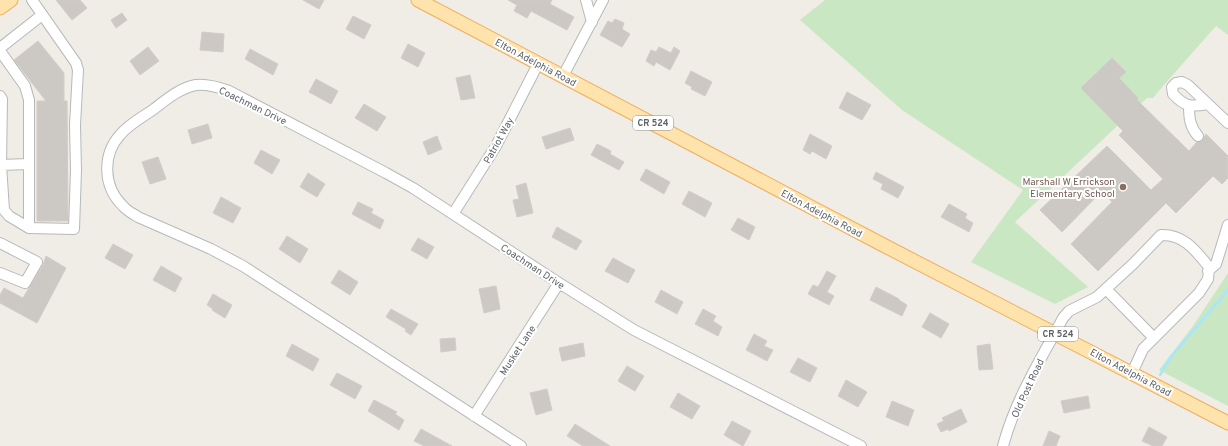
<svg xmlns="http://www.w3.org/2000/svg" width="1228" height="446" viewBox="0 0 1228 446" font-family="Overpass,sans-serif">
  <rect width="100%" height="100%" fill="#f0ece6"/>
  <path fill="#c9e7c3" d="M825 0H1228V35L1216 26 1163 86 1153 98H1147L1015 222 1088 287 1055 304 971 262 1023 190 902 110 800 20Z
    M1228 273V406L1159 370 1193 326Z"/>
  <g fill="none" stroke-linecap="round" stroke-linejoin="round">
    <path stroke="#a7e7fe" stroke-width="2.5" d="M1160 375 1170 358 1228 290"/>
  </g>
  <path fill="#ccc9c5" stroke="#d4ccc4" d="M56 0H80L87 8 72 20Z
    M303 0H324L319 9Z
    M508 0H552L550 4 574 17 567 30 531 11 527 18 514 11 517 5Z
    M122 13 127 20 116 28 111 20Z
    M353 16 371 25 364 39 346 29Z
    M615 19 624 23 622 29 630 34 622 47 600 35 608 21 612 23Z
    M202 32 224 34 223 52 200 50Z
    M38 41 64 73V101H67L68 221H37V101H46L14 60Z
    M408 44 425 53 418 67 401 58Z
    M148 47 159 61 140 75 130 61Z
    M659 47 671 53 674 47 680 51 670 70 656 62 654 66 646 61 651 50 656 52Z
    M250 49 278 64 273 75 245 59Z
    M1112 58 1126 72 1119 78 1138 98 1137 100 1189 151 1197 142 1202 141 1206 134 1228 156V178L1222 184 1213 176 1176 213 1166 203 1098 271 1071 244 1112 202 1102 191 1062 232 1040 210 1107 146 1151 190 1163 179 1119 135 1123 131 1081 88Z
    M691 71 712 82 705 96 691 89 692 87 685 83Z
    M470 75 475 98 461 100 456 78Z
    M316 79 338 91 331 104 309 92Z
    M847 92 871 105 862 120 839 108Z
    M364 104 386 117 377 131 355 118Z
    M208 124 212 138 192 144 188 130Z
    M570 128 574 140 546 149 542 137Z
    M810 134 832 146 826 159 812 151 810 154 803 150Z
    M437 136 442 149 428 155 423 142Z
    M597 144 611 151 610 154 624 162 619 170 591 155Z
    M261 150 280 160 272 174 254 163Z
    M158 157 166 179 150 184 142 162Z
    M646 169 670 182 664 194 640 180Z
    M876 172 904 187 898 198 881 189 883 184 873 179Z
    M308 173 325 184 317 197 300 187Z
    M526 183 533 213 517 217 513 200 519 199 516 186Z
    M689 191 712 203 705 217 682 204Z
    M221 197 241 208 233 223 213 213Z
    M358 202 373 209 371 213 384 220 380 229 352 214Z
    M949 204 967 214 965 218 973 223 969 232 941 217Z
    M738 218 755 227 749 240 731 230Z
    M557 227 582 241 576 250 552 237Z
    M287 236 308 249 300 263 279 249Z
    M418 238 434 247 427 259 411 250Z
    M113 244 133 255 125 269 105 258Z
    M46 256 66 268 37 323 0 303V295L4 288 23 298 43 265Z
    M613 258 635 270 628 283 605 271Z
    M161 266 182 278 175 292 153 280Z
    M339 270 358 282 350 295 331 283Z
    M827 271 836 276 827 292 834 296 829 305 808 294 813 285 818 287Z
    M496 286 500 309 484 313 479 289Z
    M876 287 899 299V300L907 305 902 316 870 300Z
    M661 290 683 302 677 314 655 302Z
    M213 294 232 305 225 318 212 310 213 309 207 305Z
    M391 309 418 324 411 335 405 331 406 329 386 317Z
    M703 309 716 316 713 321 722 327 718 336 695 324Z
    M930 313 949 324 941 338 922 327Z
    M754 334 767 341 764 346 773 350 767 361 746 350Z
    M455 338 456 350 441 352 440 339Z
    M583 343 585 356 562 361 559 348Z
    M292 344 319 359 313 371 286 356Z
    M990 344 993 369 979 370 977 346Z
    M798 358 817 368 810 382 790 372Z
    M627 366 644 376 635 391 618 381Z
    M337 373 362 386 355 399 330 385Z
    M846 380 867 392 858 407 838 396Z
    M547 389 552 410 536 415 530 393Z
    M678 393 700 406 692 419 670 407Z
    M1088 396 1090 408 1064 413 1061 401Z
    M374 400 397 412 395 414 404 420 399 430 368 411Z
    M892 401 914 410 908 426 886 417Z
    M961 409 967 422 949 431 948 429 941 432 937 424 944 421 942 418Z
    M732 421 751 431 743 446 724 435Z
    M575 424 610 446H583L567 436Z
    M1149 427 1167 437 1162 446H1153L1142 441Z
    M421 429 452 446H424L414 441Z
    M1049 431 1060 436 1056 446H1043Z"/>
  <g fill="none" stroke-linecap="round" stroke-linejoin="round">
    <defs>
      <path id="minor" d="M586 0 592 22
        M0 48 42 15
        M0 51 25 86 29 100V164L0 165
        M563 76 603 0
        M0 96 2 99 1 165 4 210 9 216 29 228 74 229 76 170 75 125 78 70 76 63 32 0
        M1208 104C1191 107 1185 107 1173 94L1172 87 1176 83 1182 82 1188 85 1228 123
        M1189 106C1189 118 1190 127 1198 136
        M29 164V228
        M453 214 496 146 538 64
        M0 243 37 262 25 283 0 273
        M1208 271 1216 264 1228 225
        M1106 289 1154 338
        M474 416 559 283
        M521 446 243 266 211 249 138 217C132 213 127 211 123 206 103 187 102 155 120 135 129 124 143 117 154 109 167 99 180 88 196 85 208 84 218 87 229 91L386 173 413 188 559 283 634 330 861 446
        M1003 446C1015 400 1041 359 1063 318L1069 311 1097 297 1133 264 1161 235C1184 234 1196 251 1209 267L1208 279 1199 293 1143 349 1132 373"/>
      <path id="major" d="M418 0 887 247 1228 423
        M0 8 11 0"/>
    </defs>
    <use href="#minor" stroke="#b6b9bc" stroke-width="12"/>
    <use href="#major" stroke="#f0ae5e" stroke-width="15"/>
    <use href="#minor" stroke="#fff" stroke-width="10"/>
    <use href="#major" stroke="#fee3ac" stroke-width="13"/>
  </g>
  <circle fill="#8d6e63" stroke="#fff" stroke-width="1.5" cx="1123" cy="187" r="4"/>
  <g text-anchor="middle" stroke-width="4" stroke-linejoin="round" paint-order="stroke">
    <g fill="#fff" stroke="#8e9294" stroke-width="1">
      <rect x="633" y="116" width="40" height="14" rx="3"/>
      <rect x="1038" y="327" width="40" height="14" rx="3"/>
    </g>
    <g font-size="9" font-weight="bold" fill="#5d6366">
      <text x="653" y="126">CR 524</text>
      <text x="1058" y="337">CR 524</text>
    </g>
    <g font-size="10" fill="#5d6366" stroke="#fff">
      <text transform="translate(536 62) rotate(28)" y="4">Elton Adelphia Road</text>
      <text transform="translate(253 105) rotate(26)" y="4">Coachman Drive</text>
      <text transform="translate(498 140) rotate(-61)" y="4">Patriot Way</text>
      <text transform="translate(822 213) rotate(28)" y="4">Elton Adelphia Road</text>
      <text transform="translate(533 266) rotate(33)" y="4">Coachman Drive</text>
      <text transform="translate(517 350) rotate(-57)" y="4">Musket Lane</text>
      <text transform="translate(1131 372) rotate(28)" y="4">Elton Adelphia Road</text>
      <text transform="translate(1027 388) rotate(-65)" y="4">Old Post Road</text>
    </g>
    <g font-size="10" fill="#785e54" stroke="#fff" text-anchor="end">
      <text x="1115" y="185">Marshall W Errickson<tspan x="1115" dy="12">Elementary School</tspan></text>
    </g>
  </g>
</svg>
